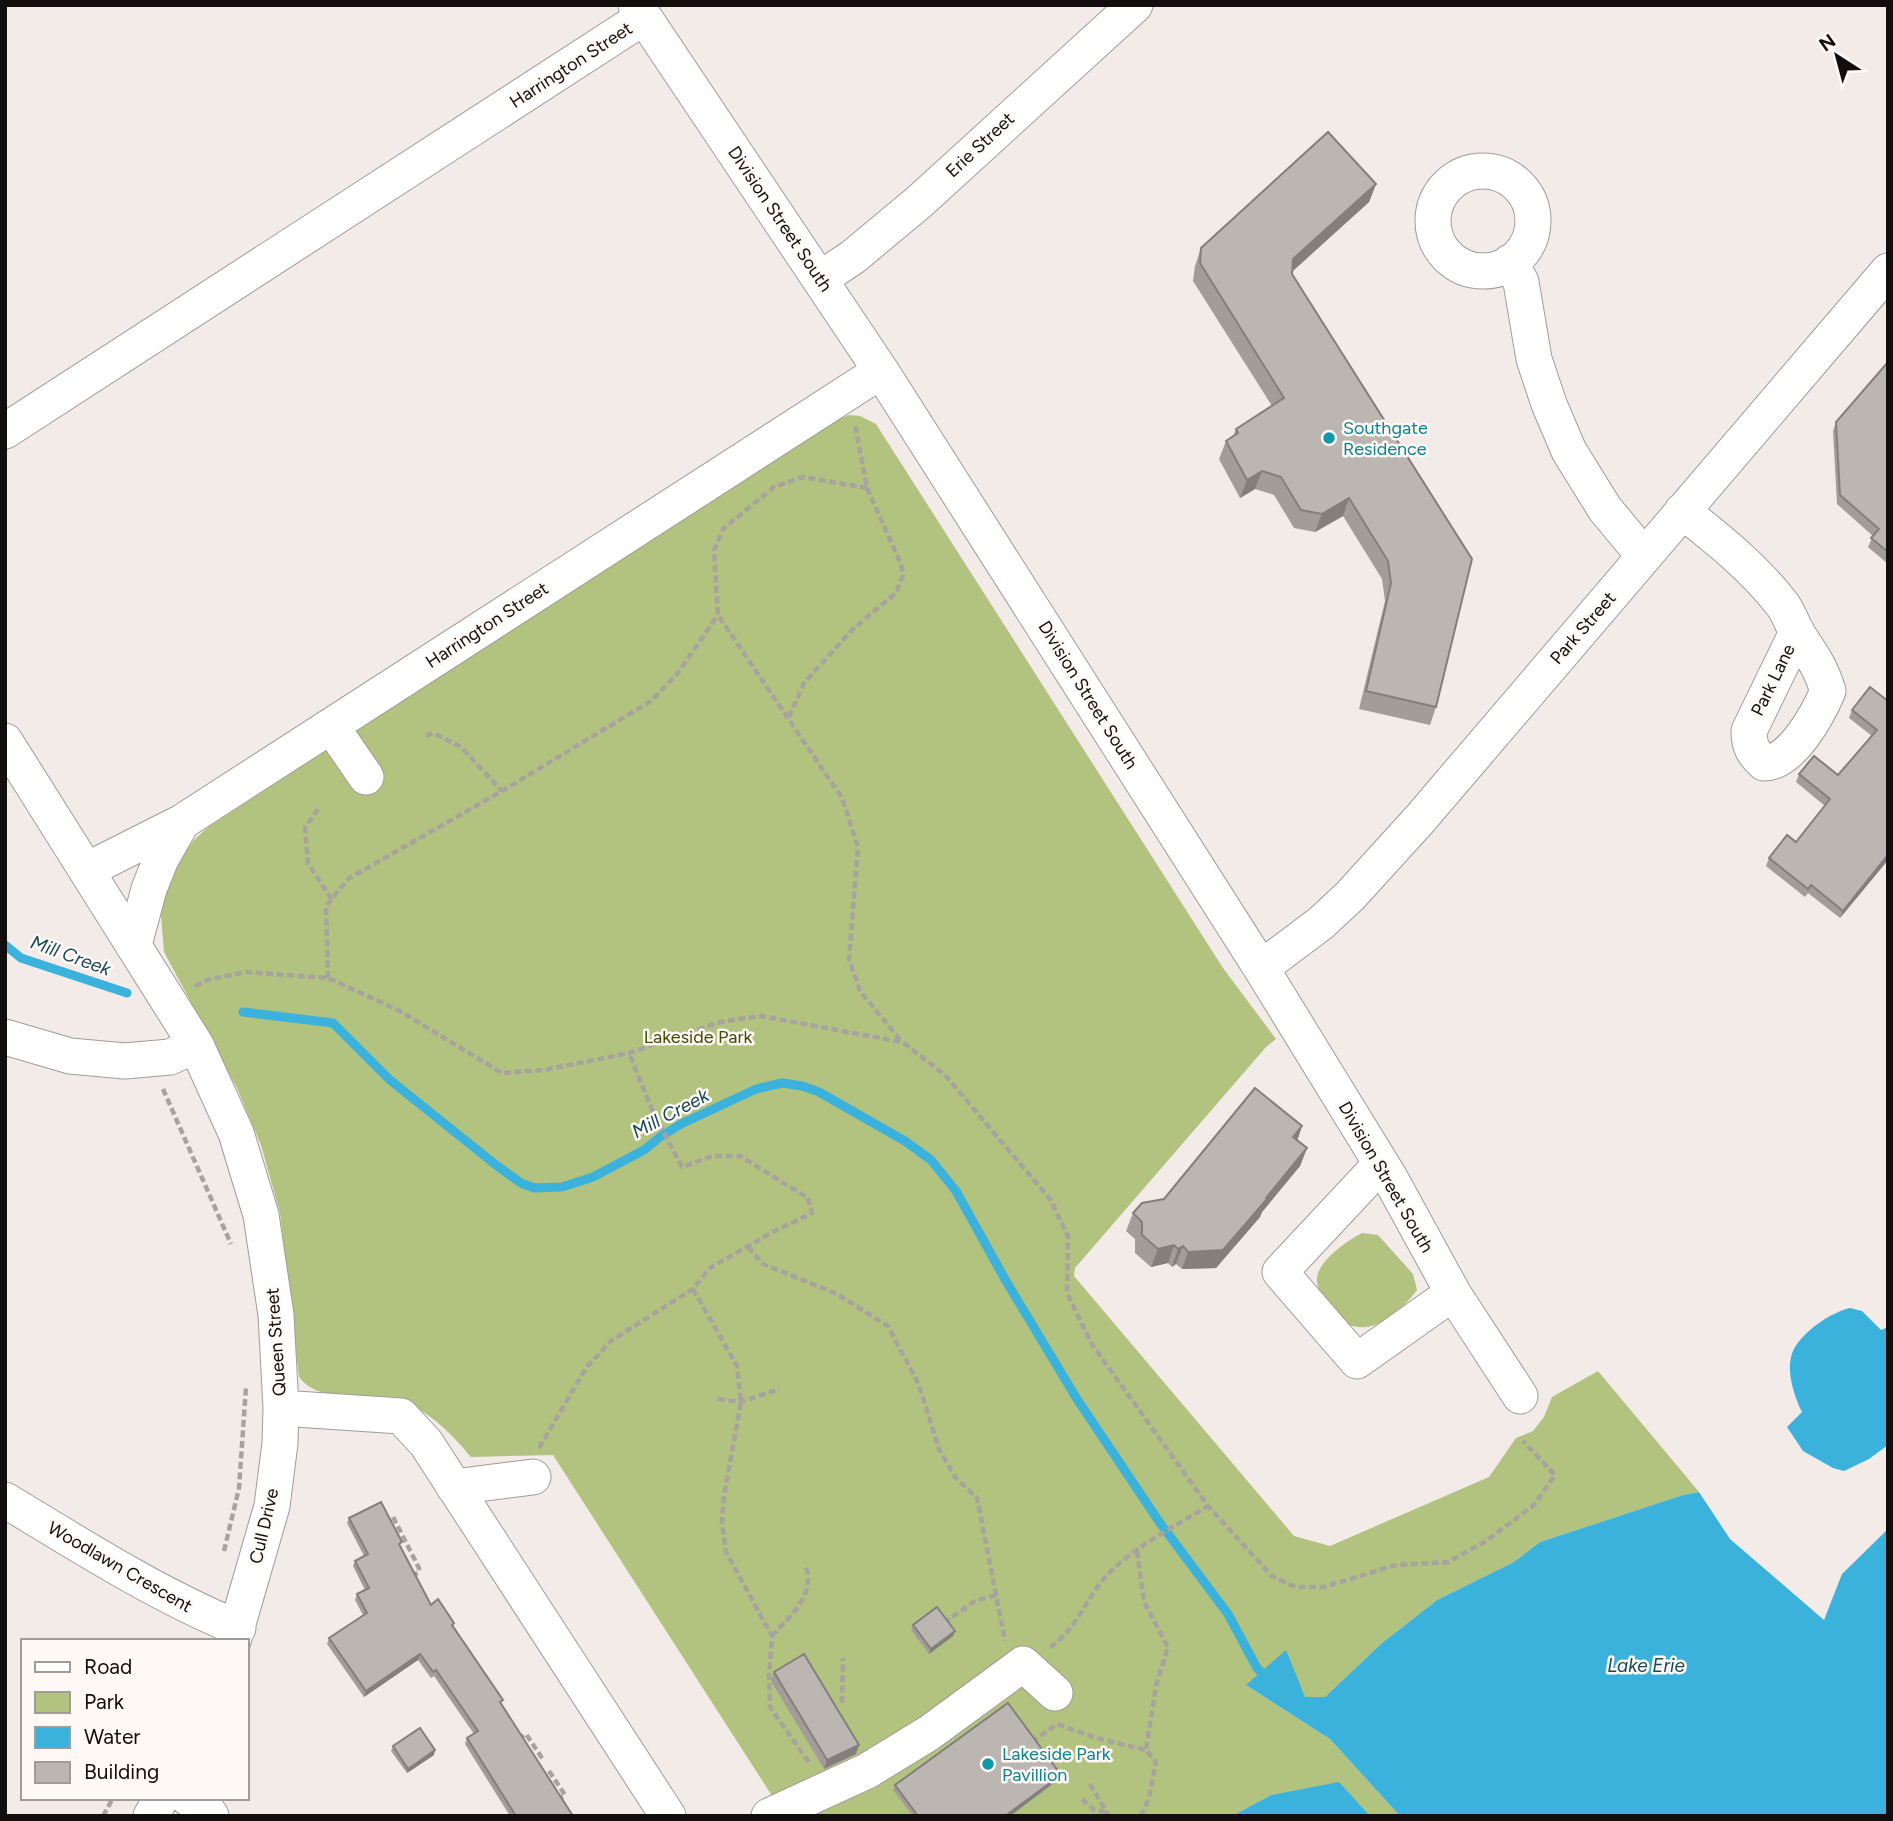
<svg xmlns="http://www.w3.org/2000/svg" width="1893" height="1821" viewBox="0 0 1893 1821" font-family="Figtree,sans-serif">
  <rect width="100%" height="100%" fill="#f2ebe7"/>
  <path fill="#b2c27f" d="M849 415 860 416 876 424 1223 968 1276 1039 1266 1047 1075 1268 1074 1276 1294 1536 1330 1546 1489 1477 1516 1438 1533 1431 1544 1417 1552 1397 1598 1371 1699 1492 1683 1495 1540 1542 1514 1562 1437 1600 1382 1643 1325 1697H1305L1246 1685 1330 1739 1400 1816H1370L1339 1783 1271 1795 1232 1816H785L553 1455 471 1457C449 1431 425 1406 390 1398 359 1391 321 1405 299 1377L280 1213 261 1145 237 1088 164 952 161 915 166 889 178 862 194 840 207 828 778 456 833 422Z
    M1362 1233 1378 1235 1413 1274 1417 1290C1401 1311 1373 1338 1345 1323 1339 1320 1335 1312 1330 1307 1324 1299 1316 1289 1317 1278 1319 1260 1347 1241 1362 1233Z"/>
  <path fill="#3bb2dc" d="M1850 1308 1862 1311 1881 1330 1888 1327V1445L1869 1459 1844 1471 1833 1468 1803 1451 1787 1427 1802 1412C1794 1396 1785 1369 1793 1351 1801 1333 1831 1312 1850 1308Z
    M1699 1492 1730 1539 1824 1620 1842 1574 1888 1529V1816H1400L1330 1739 1246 1685 1286 1650 1305 1697H1325L1382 1643 1437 1600 1514 1562 1540 1542 1683 1495Z
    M1339 1782 1370 1816H1232L1271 1795Z"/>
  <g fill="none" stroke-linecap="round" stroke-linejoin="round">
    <path stroke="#3bb2dc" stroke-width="9" d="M5 945 21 958 127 993
      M243 1012 333 1023 390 1080 496 1165 521 1183 534 1188 562 1187 593 1177 644 1150 660 1137 681 1124 756 1089 782 1083 802 1086 819 1092 905 1141 931 1160 956 1191 1006 1281 1077 1399 1160 1523 1228 1614 1257 1668 1261 1672"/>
    <defs>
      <path id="minor" d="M636 5 881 371 1261 968 1390 1178 1453 1293 1520 1396
        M1433 221a50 50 0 1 1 100 0a50 50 0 1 1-100 0Z
        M1510 262 1521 282 1534 359 1549 404 1569 451 1605 509 1644 556
        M820 279 853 257 919 202 1135 5
        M5 431 644 17
        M1682 511C1718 539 1754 568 1782 604 1789 613 1792 624 1797 633 1811 655 1820 665 1828 691 1818 714 1792 763 1764 763 1753 753 1749 746 1749 731L1797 632
        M331 726 366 777
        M5 741 196 1045 236 1133 261 1215 276 1315 281 1408 280 1443 272 1506 233 1641
        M87 870 182 822 881 371
        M134 945 149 889 161 859 182 822
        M1261 968 1321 923 1350 896 1420 819 1888 271
        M5 1037 70 1056 125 1061 170 1057 196 1045
        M1381 1164 1280 1272 1357 1361 1453 1293
        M281 1408 401 1416 426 1443 668 1816
        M454 1487 533 1477
        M5 1500C81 1546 156 1594 238 1628
        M188 1798 207 1810 211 1816
        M151 1816 161 1798
        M769 1816 867 1771 929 1733 1023 1664 1055 1693"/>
    </defs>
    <use href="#minor" stroke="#a29b97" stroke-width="37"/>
    <path stroke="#a9a3a0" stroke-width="4.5" stroke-dasharray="7 3.5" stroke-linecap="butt" d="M867 488 803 477 774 487 723 529 714 550 718 615 842 798 858 847 849 959 860 991 902 1042
      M789 717 804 683 852 630 896 593 903 575 901 564 867 488 855 425
      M426 736 433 733 461 747 502 791
      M318 809 305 828 308 863 332 900
      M328 978 326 906 348 879 502 791 651 701 677 674 718 615
      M195 986 207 980 246 972 328 978 398 1010 502 1073 544 1070 629 1053 720 1022 761 1016 902 1042 945 1075 1050 1199 1068 1236 1067 1293 1091 1343 1208 1506 1272 1576 1295 1587H1324L1396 1565 1448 1562 1486 1541 1534 1505 1555 1475 1523 1441
      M163 1089 231 1244
      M748 1247 763 1264 837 1294 888 1326 919 1385 939 1449 955 1477 977 1498 1005 1641
      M693 1289 737 1366 741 1402 724 1496 722 1522 726 1552 772 1636 769 1675 770 1707 810 1764
      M718 1399 741 1402 779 1389
      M539 1448 586 1368 612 1340 693 1289 710 1268 771 1233 812 1213 808 1198 740 1156H713L682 1167 653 1112 629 1053
      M393 1517 419 1568V1572L411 1577
      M224 1551 239 1488 246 1387
      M1137 1551 1144 1602 1168 1647 1156 1686 1146 1750 1156 1762 1149 1798 1141 1816
      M944 1623 975 1601 996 1595
      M772 1636C790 1616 815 1596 806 1567
      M1050 1647C1077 1630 1087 1595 1110 1572 1137 1545 1176 1526 1208 1506
      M842 1703 843 1658
      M518 1739 526 1734 544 1761
      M1032 1742 1057 1724 1096 1738 1146 1750
      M549 1771 565 1795 558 1799
      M1090 1784 1109 1816
      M1082 1799 1094 1810 1105 1812
      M103 1816 113 1798"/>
    <use href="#minor" stroke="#fff" stroke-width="35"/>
  </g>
  <path fill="#a29d99" d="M1376 184 1369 202 1292 272V274L1436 707 1430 725 1359 709 1385 601 1382 579 1343 516 1315 532 1294 528 1274 495 1255 489 1240 498 1219 459 1226 441 1233 436 1236 429 1272 406 1193 281 1195 266 1201 248Z
    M1888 362V564L1868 547 1873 536 1837 504 1833 431 1836 422Z
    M1888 701V860L1840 918 1808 893 1805 897 1766 866 1769 858 1796 842 1825 806 1796 782 1799 774 1838 775 1872 736 1849 718 1852 710Z
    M1302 1126 1297 1140 1307 1148 1300 1166 1262 1212 1260 1217 1216 1268 1182 1269 1176 1264 1172 1267 1168 1263 1151 1267 1135 1253V1239L1126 1231 1133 1213 1164 1199Z
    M349 1518 400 1546 431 1605 454 1623 453 1627 501 1704 573 1816H510L465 1744 467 1738 474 1734 434 1676 431 1678 418 1660 364 1697 327 1644 329 1638 363 1615 355 1600 357 1594 365 1590 353 1566 355 1561 364 1556 347 1523Z
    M913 1625 953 1636 929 1654 911 1630Z
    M774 1672 856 1754 824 1769 771 1681Z
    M393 1746 434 1755 407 1773 391 1751Z
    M1061 1775 1059 1779 1010 1816H913L893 1790 895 1785Z"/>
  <path fill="#847f7d" d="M1376 184 1369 202 1287 276 1293 259Z
    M1262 471 1255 489 1240 498 1247 480Z
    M1349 498 1343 516 1315 532 1322 514Z
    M1888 855V860L1840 918 1843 911Z
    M1302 1126 1296 1144 1293 1137Z
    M1307 1148 1300 1166 1262 1212 1260 1217 1216 1268 1182 1269 1188 1252 1266 1198Z
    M1174 1245 1168 1263 1151 1267 1158 1249Z
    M1183 1246 1176 1264 1172 1267 1178 1249Z
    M955 1631 953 1636 929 1654 931 1649Z
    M420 1654 418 1660 364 1697 366 1691Z
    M859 1745 856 1754 824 1769 827 1760Z
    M435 1750 434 1755 407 1773 408 1769Z
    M1061 1775 1059 1779 1010 1816H1005Z"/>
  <path fill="#bcb6b2" stroke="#847f7d" stroke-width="2" d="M1328 132 1376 184 1293 259 1292 274 1472 559 1436 707 1366 691 1391 583 1388 561 1349 498 1322 514 1301 510 1281 477 1262 471 1247 480 1226 441 1238 433 1236 429 1284 398 1200 263 1201 248Z
    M1888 362V552L1871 538 1879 529 1840 495 1836 422Z
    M1870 687 1888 701V855L1843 911 1811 885 1808 889 1769 858 1787 835 1796 842 1830 799 1799 774 1814 756 1838 775 1877 730 1852 710Z
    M1255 1088 1302 1126 1293 1137 1307 1148 1266 1198 1267 1199 1223 1250 1188 1252 1183 1246 1178 1249 1174 1245 1158 1249 1142 1235V1222L1133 1213 1142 1203 1164 1199Z
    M381 1502 402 1542 399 1544 431 1605 438 1599 454 1623 452 1625 503 1700 500 1702 573 1816H516L467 1738 478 1731 436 1670 433 1672 420 1654 366 1691 329 1638 367 1613 357 1594 369 1588 355 1561 368 1554 349 1518Z
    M937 1607 955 1631 931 1649 913 1625Z
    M804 1654 859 1745 827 1760 774 1672Z
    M1008 1703 1061 1775 1005 1816H918L895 1785Z
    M420 1728 435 1750 408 1769 393 1746Z"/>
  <g fill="#0f9aa8" stroke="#fef9f5" stroke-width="2.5">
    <circle cx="1329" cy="438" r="7"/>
    <circle cx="988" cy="1764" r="7"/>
  </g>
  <g text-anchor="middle" stroke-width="5" stroke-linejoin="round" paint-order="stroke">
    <g font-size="18" fill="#110e0d" stroke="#fef9f5">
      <text transform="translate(571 65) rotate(-33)" y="6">Harrington Street</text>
      <text transform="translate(980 145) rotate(-43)" y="6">Erie Street</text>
      <text transform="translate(780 219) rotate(56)" y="6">Division Street South</text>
      <text transform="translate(487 625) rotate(-33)" y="6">Harrington Street</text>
      <text transform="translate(1583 628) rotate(-49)" y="6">Park Street</text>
      <text transform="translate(1773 680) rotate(-64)" y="6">Park Lane</text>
      <text transform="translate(1088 695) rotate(58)" y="6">Division Street South</text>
      <text transform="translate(1386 1177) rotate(60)" y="6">Division Street South</text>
      <text transform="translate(276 1342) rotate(-94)" y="6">Queen Street</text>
      <text transform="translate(264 1526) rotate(-77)" y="6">Cull Drive</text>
      <text transform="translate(120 1567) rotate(30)" y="6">Woodlawn Crescent</text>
    </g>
    <g font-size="18" fill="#0d838f" stroke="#fef9f5" text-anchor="start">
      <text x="1343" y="434">Southgate<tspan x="1343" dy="21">Residence</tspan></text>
      <text x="1002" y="1760">Lakeside Park<tspan x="1002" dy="21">Pavillion</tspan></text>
    </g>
    <g font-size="18" fill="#404c05" stroke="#fef9f5">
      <text x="698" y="1043">Lakeside Park</text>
    </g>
    <g font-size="19" font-style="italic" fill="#154758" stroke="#fef9f5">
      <text transform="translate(71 955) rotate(20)" y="7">Mill Creek</text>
      <text transform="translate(670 1113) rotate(-28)" y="7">Mill Creek</text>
      <text x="1646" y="1672">Lake Erie</text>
    </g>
  </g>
  <rect width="1893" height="1821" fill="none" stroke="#110e0d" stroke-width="14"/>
  <rect x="21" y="1639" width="228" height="161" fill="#fef9f5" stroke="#9f9b98" stroke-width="2"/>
  <rect x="35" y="1662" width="35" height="10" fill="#ffffff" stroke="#9f9b98" stroke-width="2"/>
  <text x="84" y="1674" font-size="21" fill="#110e0d">Road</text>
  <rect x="35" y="1692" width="35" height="21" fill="#b2c27f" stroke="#9f9b98" stroke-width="2"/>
  <text x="84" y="1709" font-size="21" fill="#110e0d">Park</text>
  <rect x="35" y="1727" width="35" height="21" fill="#3bb2dc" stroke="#9f9b98" stroke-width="2"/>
  <text x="84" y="1744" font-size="21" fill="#110e0d">Water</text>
  <rect x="35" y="1762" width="35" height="21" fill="#bcb6b2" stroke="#9f9b98" stroke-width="2"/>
  <text x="84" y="1779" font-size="21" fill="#110e0d">Building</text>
  <g transform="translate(1837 56) rotate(324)" stroke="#fef9f5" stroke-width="5" paint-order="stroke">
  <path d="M0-5L12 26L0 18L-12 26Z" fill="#110e0d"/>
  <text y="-10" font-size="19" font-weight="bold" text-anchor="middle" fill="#110e0d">N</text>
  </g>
</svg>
